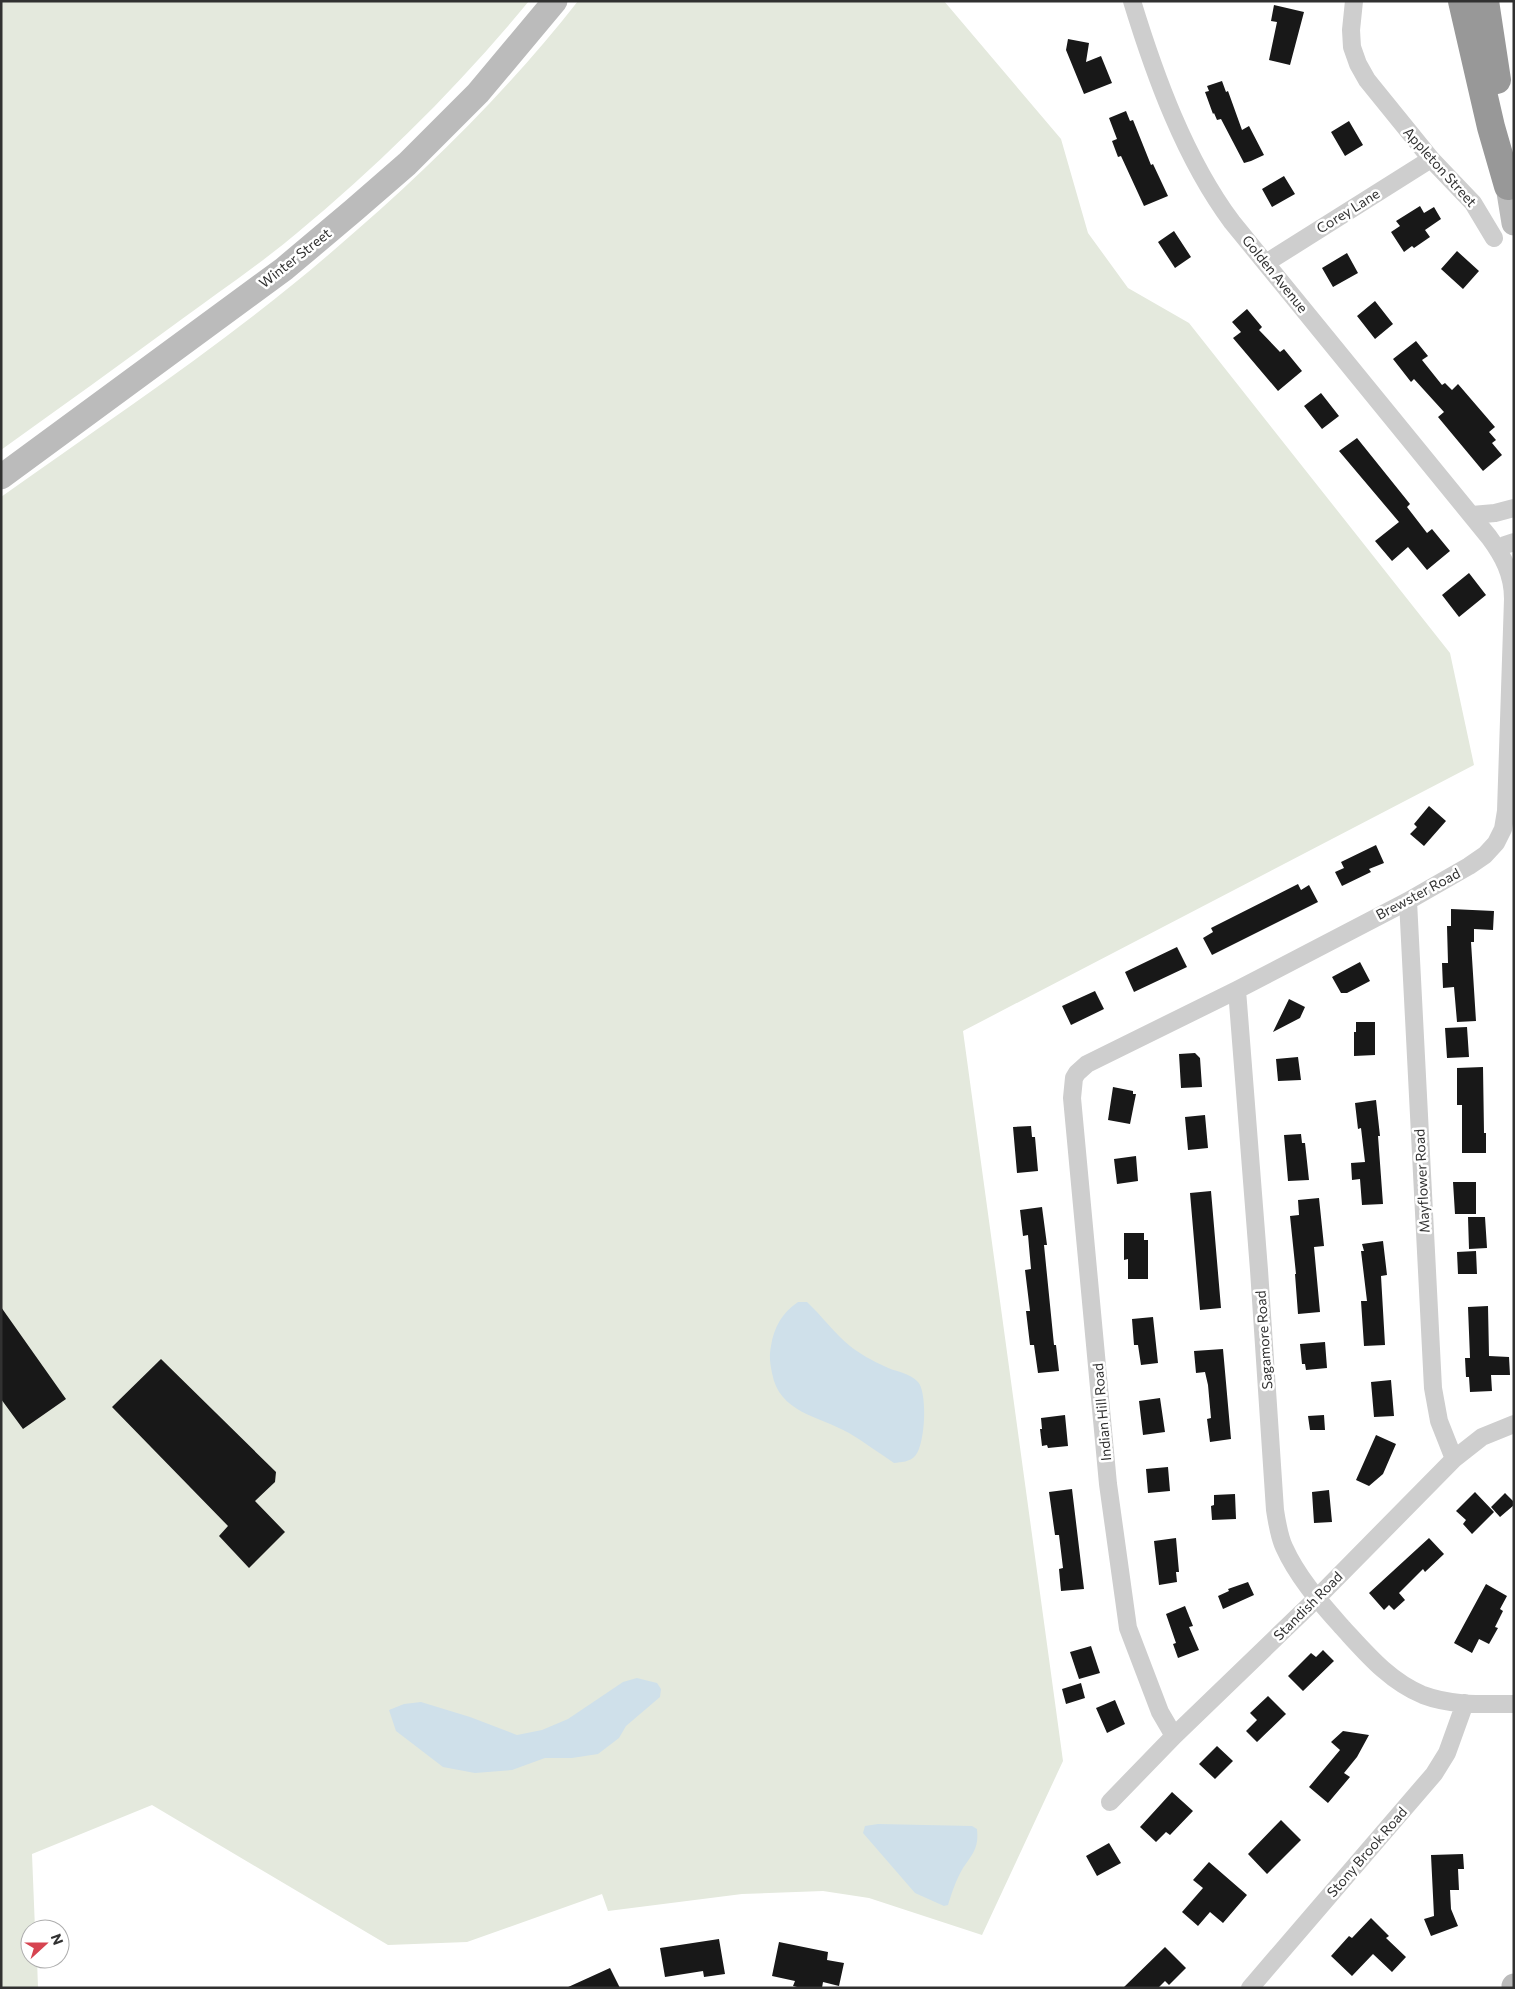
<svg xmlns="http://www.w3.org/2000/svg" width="1515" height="1989" viewBox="0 0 1515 1989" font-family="Commissioner,sans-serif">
  <rect width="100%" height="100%" fill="#fff"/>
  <path fill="#e4e9dd" d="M1 1H529C459 86 381 163 297 233 260 264 220 291 182 319 122 363 61 407 1 450Z
    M578 1H944L1061 139 1088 233 1128 288 1189 323 1450 653 1474 765 963 1031 1063 1761 982 1935 869 1898 823 1891 742 1894 608 1911 602 1894 467 1942 388 1945 152 1805 32 1854 35 1929H30V1959H37L38 1988H1V497C113 417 230 340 334 250 422 175 506 93 578 1Z"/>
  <path fill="#cfe0ea" d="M798 1302H807C822 1316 835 1334 850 1346 860 1354 873 1361 884 1366 895 1372 909 1372 918 1382 928 1393 925 1446 915 1456 910 1462 901 1462 894 1463 879 1453 864 1442 849 1433 819 1416 779 1413 772 1373 770 1363 769 1356 771 1346 774 1327 782 1313 798 1302Z
    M637 1678 657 1683 661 1689 660 1697 626 1726 619 1738 598 1754 572 1758H545L512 1770 475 1773 443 1767 396 1731 389 1710 404 1704 421 1702 470 1717 517 1735 542 1730 568 1719 623 1682Z
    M878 1824 972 1826 977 1829C979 1848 973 1853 963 1868 956 1880 952 1892 948 1905L944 1906 915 1893 863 1833 865 1826Z"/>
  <path fill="#181818" d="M1274 5 1304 12 1290 65 1269 60 1277 22 1271 21Z
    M1068 39 1089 43 1086 62 1101 56 1112 83 1084 94 1066 50Z
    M1222 81 1226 92 1228 91 1242 130 1249 126 1264 155 1251 161 1244 163 1221 119 1217 120 1214 113 1213 114 1205 92 1209 91 1207 86Z
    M1126 111 1130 121 1133 120 1151 165 1153 164 1168 196 1144 206 1121 156 1118 157 1112 141 1117 139 1109 118Z
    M1349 121 1363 145 1345 156 1331 132Z
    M1284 176 1295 194 1272 207 1262 189Z
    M1420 206 1424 213 1434 207 1441 219 1425 230 1430 237 1414 248 1412 246 1404 252 1391 232 1400 226 1396 221Z
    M1174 231 1191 257 1175 268 1158 242Z
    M1457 251 1479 271 1463 289 1441 269Z
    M1347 253 1358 273 1333 287 1322 268Z
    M1375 301 1393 324 1375 339 1357 316Z
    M1247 309 1262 327 1259 330 1280 352 1284 349 1302 371 1278 391 1233 338 1241 332 1232 322Z
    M1416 341 1428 356 1422 360 1442 385 1445 383 1452 390 1458 384 1495 427 1489 432 1496 440 1492 443 1502 455 1483 471 1438 417 1444 412 1414 379 1411 382 1393 359Z
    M1321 393 1339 416 1322 429 1304 406Z
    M1357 438 1410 504 1407 507 1427 533 1432 529 1450 551 1427 570 1408 547 1392 561 1375 541 1399 522 1339 451Z
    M1469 573 1486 595 1459 617 1442 595Z
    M1429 806 1446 821 1424 846 1410 834 1417 827 1414 824Z
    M1376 845 1384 863 1369 869 1371 872 1342 886 1335 872 1344 868 1341 862Z
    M1298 884 1301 890 1309 885 1318 902 1212 955 1203 938 1213 932 1211 928Z
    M1451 909 1494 911 1493 930 1474 929V942H1471L1476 1021 1457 1022 1454 987 1443 988 1442 963H1448L1447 926H1451Z
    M1177 947 1187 967 1134 992 1125 972Z
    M1360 962 1370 981 1347 993H1341L1332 977Z
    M1095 991 1104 1009 1071 1025 1062 1006Z
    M1289 999 1305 1007 1300 1018 1273 1032Z
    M1356 1022H1375V1055L1354 1056V1032H1356Z
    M1467 1027 1469 1057 1447 1058 1445 1028Z
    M1195 1053 1200 1058 1202 1087 1181 1088 1179 1054Z
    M1298 1057 1301 1080 1278 1081 1276 1059Z
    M1483 1067 1484 1133H1486V1153H1462V1105H1457V1068Z
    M1113 1087 1133 1091V1094H1136L1130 1124 1108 1120Z
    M1376 1100 1380 1136H1378L1383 1204 1362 1205 1360 1179 1352 1180 1351 1163 1365 1162 1361 1128 1358 1129 1355 1103Z
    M1205 1115 1208 1148 1188 1150 1185 1117Z
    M1031 1126 1032 1137H1035L1038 1171 1017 1173 1013 1127Z
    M1301 1134 1302 1143H1305L1309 1180 1288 1181 1284 1135Z
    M1136 1156 1138 1181 1117 1184 1114 1159Z
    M1453 1182H1476V1214H1455Z
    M1211 1191 1221 1308 1200 1310 1190 1193Z
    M1319 1198 1324 1246 1314 1247 1320 1312 1298 1314 1295 1274H1296L1290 1216 1299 1215 1298 1200Z
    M1042 1207 1047 1245H1044L1054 1345H1056L1059 1371 1038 1373 1034 1345H1030L1026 1311H1030L1025 1270 1031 1269 1028 1235 1023 1236 1020 1210Z
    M1468 1217H1485L1487 1248 1469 1249Z
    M1124 1233H1144V1240H1148V1279H1128V1259L1124 1260Z
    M1383 1241 1387 1275 1381 1276 1385 1345 1364 1346 1361 1301H1367L1361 1251H1364L1362 1244Z
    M1476 1251 1477 1274H1458L1457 1252Z
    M1488 1306 1489 1356 1509 1357 1510 1375H1491L1492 1391 1470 1392 1469 1377H1466L1465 1358H1470L1468 1307Z
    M1 1307 66 1399 23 1429 1 1399Z
    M1153 1317 1158 1363 1141 1365 1138 1345H1134L1132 1319Z
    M1325 1342 1327 1368 1306 1370 1305 1364H1302L1300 1344Z
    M1223 1349 1231 1439 1210 1442 1207 1419 1211 1418 1208 1385 1205 1372 1196 1373 1194 1351Z
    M161 1359 276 1472 275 1482 255 1501 285 1532 249 1568 219 1536 228 1526 112 1407Z
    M1391 1380 1394 1416 1374 1417 1371 1382Z
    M1160 1398 1165 1432 1143 1435 1139 1401Z
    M1065 1415 1068 1446 1048 1448 1047 1445 1042 1446 1040 1429H1042L1041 1418Z
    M1324 1415 1325 1430H1310L1308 1416Z
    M1376 1435 1396 1444 1383 1474 1369 1486 1356 1480Z
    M1168 1467 1170 1491 1148 1493 1146 1469Z
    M1072 1489 1084 1589 1061 1591 1059 1569 1063 1568 1059 1535H1055L1049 1492Z
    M1329 1490 1332 1522 1314 1523 1312 1492Z
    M1475 1492 1494 1512 1472 1534 1463 1524 1466 1520 1456 1511Z
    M1505 1493 1514 1502V1505L1500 1517 1491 1507Z
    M1235 1494 1236 1519 1212 1520 1211 1506 1214 1505V1495Z
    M1176 1538 1179 1572H1176L1177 1582 1159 1585 1154 1541Z
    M1429 1538 1444 1554 1425 1572 1423 1569 1399 1593 1405 1600 1394 1610 1389 1605 1384 1610 1369 1593Z
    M1248 1582 1254 1595 1223 1609 1218 1596 1229 1591 1228 1589Z
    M1486 1584 1507 1596 1500 1609 1503 1611 1495 1627 1498 1628 1489 1644 1479 1639 1472 1653 1454 1643Z
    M1185 1606 1193 1626 1189 1627 1199 1650 1178 1658 1173 1644 1176 1643 1166 1614Z
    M1091 1646 1100 1673 1079 1679 1070 1652Z
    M1323 1650 1334 1661 1303 1691 1288 1676 1311 1653 1316 1657Z
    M1081 1683 1085 1698 1066 1704 1062 1689Z
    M1268 1696 1286 1714 1257 1742 1246 1731 1257 1720 1250 1713Z
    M1115 1700 1125 1724 1107 1733 1096 1708Z
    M1343 1731 1369 1735 1357 1757 1344 1773 1350 1777 1328 1803 1309 1787 1340 1750 1331 1742Z
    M1217 1746 1233 1761 1215 1779 1199 1764Z
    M1172 1792 1193 1811 1170 1835 1166 1832 1156 1842 1140 1827Z
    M1281 1820 1301 1840 1267 1874 1248 1854Z
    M1109 1843 1121 1863 1097 1876 1086 1856Z
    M1463 1854 1464 1869H1458L1459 1890H1450L1451 1909 1458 1926 1431 1936 1424 1919 1434 1916 1431 1855Z
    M1209 1862 1247 1895 1223 1923 1210 1912 1198 1926 1182 1912 1203 1888 1193 1880Z
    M1371 1918 1389 1936 1386 1938 1406 1957 1392 1972 1373 1954 1352 1976 1331 1956 1349 1936 1352 1938Z
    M719 1939 725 1974 704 1977 703 1971 665 1977 660 1948Z
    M779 1942 828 1952 827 1960 844 1963 839 1986 823 1982 822 1988H801L793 1986 795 1981 772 1976Z
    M1165 1947 1186 1968 1169 1985 1165 1981 1158 1988H1123Z
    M610 1968 620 1988H566Z"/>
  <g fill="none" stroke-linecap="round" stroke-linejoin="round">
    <path stroke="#cecece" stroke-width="18" d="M1132 1C1155 76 1185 159 1232 222L1489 537C1503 556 1513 574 1513 599L1506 811 1503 829 1496 843 1485 855 1469 866 1408 901 1237 990 1087 1064 1077 1073 1074 1078 1072 1098 1108 1484 1128 1628 1160 1712 1174 1736
      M1354 1 1351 30 1352 47 1358 64 1367 80 1431 159 1473 203 1494 238
      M1266 263 1431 159
      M1472 515 1495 513 1514 508
      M1498 549 1505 545 1514 542
      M1408 901 1433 1388 1439 1421 1454 1459
      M1237 990 1259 1270 1275 1510C1277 1523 1279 1536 1284 1547 1298 1578 1320 1602 1342 1627 1366 1653 1389 1681 1423 1695 1452 1706 1484 1704 1514 1704
      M1110 1802 1174 1736 1317 1598 1454 1459 1482 1437 1514 1424
      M1250 1988 1434 1774 1447 1753 1465 1703"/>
    <path stroke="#bbb" stroke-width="25" d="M1508 186 1514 223
      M1 477 284 269 354 210 407 164 478 93 555 1
      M1514 1988V1986"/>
    <path stroke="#989898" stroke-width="28" d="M1462 1 1491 127 1508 186
      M1485 1 1497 80"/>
  </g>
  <g text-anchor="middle" stroke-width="5" stroke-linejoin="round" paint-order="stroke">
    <g font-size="14" fill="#313131" stroke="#fff">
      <text transform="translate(1440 167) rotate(48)" y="5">Appleton Street</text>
      <text transform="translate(1348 211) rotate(-32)" y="5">Corey Lane</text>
      <text transform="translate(295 258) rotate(-38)" y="5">Winter Street</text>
      <text transform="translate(1275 274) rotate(51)" y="5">Golden Avenue</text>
      <text transform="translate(1418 894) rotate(-28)" y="5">Brewster Road</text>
      <text transform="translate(1422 1181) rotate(-93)" y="5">Mayflower Road</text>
      <text transform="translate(1264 1340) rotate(-94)" y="5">Sagamore Road</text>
      <text transform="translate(1102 1412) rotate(-95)" y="5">Indian Hill Road</text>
      <text transform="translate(1308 1606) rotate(-45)" y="5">Standish Road</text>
      <text transform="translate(1367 1852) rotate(-49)" y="5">Stony Brook Road</text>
    </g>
  </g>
  <rect width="1515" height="1989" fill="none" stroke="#313131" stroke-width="5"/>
  <g transform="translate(45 1944) rotate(69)"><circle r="24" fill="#ffffff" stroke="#adadad"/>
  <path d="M0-4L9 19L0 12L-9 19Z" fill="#d64450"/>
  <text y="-8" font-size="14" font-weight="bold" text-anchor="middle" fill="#313131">N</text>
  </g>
</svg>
